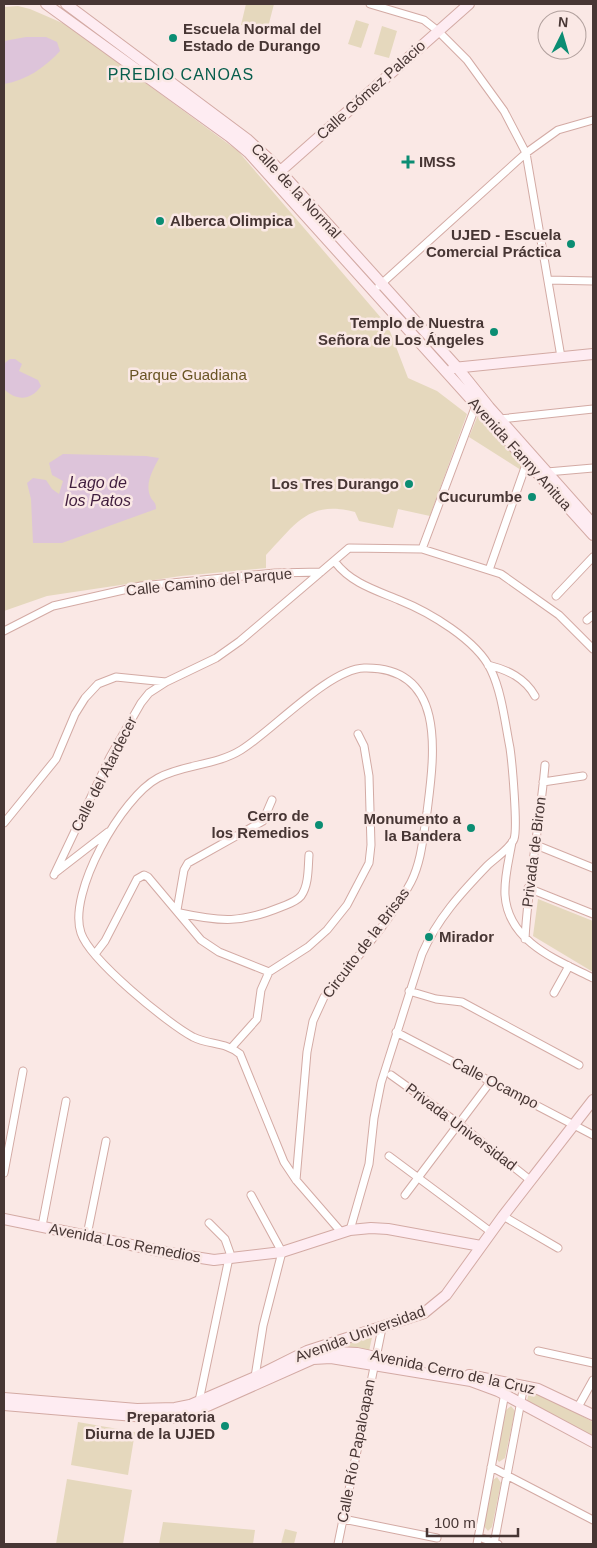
<svg xmlns="http://www.w3.org/2000/svg" width="597" height="1548" viewBox="0 0 597 1548" font-family="Helvetica,sans-serif">
  <rect width="100%" height="100%" fill="#fae8e5"/>
  <path fill="#e5d8bd" d="M246 4H274L267 31 241 25Z
    M18 6 30 9 67 25 238 151 388 326 408 378 437 391 467 414 430 516 398 509 393 528 359 521 355 512C308 500 296 524 266 555V568L181 576 47 596 4 611V7Z
    M356 20 369 24 361 48 348 44Z
    M382 26 397 31 389 58 374 54Z
    M478 415 524 461 521 470 469 437Z
    M538 899 593 921V972L533 936Z
    M373 1333 369 1351 332 1347Z
    M529 1392 539 1393 593 1422V1439L527 1401Z
    M511 1406 515 1411 505 1458 499 1462 496 1458 506 1410Z
    M78 1422 135 1432 128 1475 71 1465Z
    M497 1477 501 1483 492 1527 488 1531 483 1525 492 1481Z
    M67 1479 132 1490 123 1544H56Z
    M163 1522 255 1530 253 1544H159Z
    M285 1529 297 1532 294 1544H281Z"/>
  <path fill="#ddc4da" d="M26 37H46L57 42 60 51C44 68 27 80 4 84V41Z
    M10 359H15L22 364 19 371 38 380 41 386C31 401 16 401 4 389L5 363Z
    M63 454 146 456 159 458C153 470 144 484 151 498 154 503 156 502 156 509L62 543H33L31 499 27 483 33 478 46 480 52 489 59 494 63 481 52 475 49 463Z"/>
  <g fill="none" stroke-linecap="round" stroke-linejoin="round">
    <defs>
      <path id="street" d="M370 4 424 20 438 31 467 60 504 111 526 153 561 357
        M548 280 593 281
        M379 286 526 153 558 130 593 120
        M500 419 593 409
        M547 472 593 468
        M422 549 476 405
        M335 562C351 583 375 590 399 600 429 612 477 640 491 670 502 693 505 723 510 748 512 762 518 828 514 839 510 849 495 858 487 866 461 893 437 919 422 954L381 1083 374 1118 369 1164 350 1230
        M489 570 528 459
        M556 596 593 557
        M587 620 593 615
        M4 631 53 606 141 586 275 573 321 572
        M488 665C508 670 525 678 535 696
        M543 782 583 776
        M4 823 56 759 75 714 85 698 98 684 116 677 166 682 216 658 240 641 349 548 422 549 501 574 559 615 593 649
        M512 842C509 860 504 877 505 895 508 942 557 960 593 978
        M536 845 593 868
        M55 873 108 832
        M54 875 110 757 141 703 149 693 166 682
        M528 888 593 914
        M177 910 184 870 188 863 263 821 272 800
        M180 913C221 922 242 923 281 907 288 904 296 902 301 896 309 885 308 867 309 855
        M525 939C528 881 540 824 545 765
        M95 954 105 941 137 879 144 875 148 877 201 940 219 952 269 972
        M409 991 436 999 462 1002 579 1065
        M554 993 569 966
        M396 1032 593 1135
        M232 1047 257 1019 261 990 269 972 308 947 327 930 347 905 369 863 371 845 369 776 364 746 358 734
        M391 1075 458 1123 530 1180
        M389 1156 491 1232
        M4 1173 23 1071
        M296 1180 307 1052 313 1021 324 997C354 960 389 924 411 882 422 860 423 836 427 812 434 757 448 666 364 668 329 669 272 731 241 750 215 766 184 764 158 778 122 797 67 893 81 933 90 960 167 1023 193 1037 209 1045 226 1042 240 1054L284 1162 296 1180 342 1233
        M251 1195 282 1252 263 1326 255 1377
        M405 1195 491 1081
        M503 1216 558 1248
        M42 1226 66 1101
        M87 1235 106 1141
        M538 1351 593 1363
        M199 1401 230 1253 225 1239 209 1223
        M578 1407 593 1380
        M491 1467 593 1520
        M343 1519 437 1538
        M479 1537 498 1544
        M338 1544 382 1328
        M477 1544 507 1382
        M494 1544 524 1385"/>
      <path id="secondary" d="M46 4 230 137 249 153 593 535
        M66 4 247 139 271 161 456 366 489 407 593 524
        M276 175 469 4
        M453 368 593 354
        M4 1219 175 1254 214 1260 282 1252 350 1230 371 1228 388 1229 481 1246
        M314 1351 357 1353 381 1358
        M469 1375 538 1389 593 1415
        M4 1398 137 1409 175 1408 190 1405 255 1377 307 1351 424 1313 446 1295 503 1216 593 1100
        M4 1405 158 1418H174L194 1412 313 1359 331 1358 471 1381 498 1391 593 1442"/>
    </defs>
    <use href="#street" stroke="#d3aaa4" stroke-width="9"/>
    <use href="#secondary" stroke="#d3aaa4" stroke-width="12"/>
    <use href="#street" stroke="#fff" stroke-width="7"/>
    <use href="#secondary" stroke="#feecf2" stroke-width="10"/>
  </g>
  <g fill="#0b8d73" stroke="#fae8e5" stroke-width="2">
    <circle cx="173" cy="38" r="5"/>
    <path d="M405.5 154.5h5v5h5v5h-5v5h-5v-5h-5v-5h5z"/>
    <circle cx="160" cy="221" r="5"/>
    <circle cx="571" cy="244" r="5"/>
    <circle cx="494" cy="332" r="5"/>
    <circle cx="409" cy="484" r="5"/>
    <circle cx="532" cy="497" r="5"/>
    <circle cx="319" cy="825" r="5"/>
    <circle cx="471" cy="828" r="5"/>
    <circle cx="429" cy="937" r="5"/>
    <circle cx="225" cy="1426" r="5"/>
  </g>
  <g text-anchor="middle" stroke-width="5" stroke-linejoin="round" paint-order="stroke">
    <g font-size="15" font-weight="bold" fill="#473634" stroke="#fae8e5" text-anchor="end">
      <text x="183" y="34" text-anchor="start">Escuela Normal del<tspan x="183" dy="17">Estado de Durango</tspan></text>
      <text x="419" y="167" text-anchor="start">IMSS</text>
      <text x="170" y="226" text-anchor="start">Alberca Olimpica</text>
      <text x="561" y="240">UJED - Escuela<tspan x="561" dy="17">Comercial Práctica</tspan></text>
      <text x="484" y="328">Templo de Nuestra<tspan x="484" dy="17">Señora de Los Ángeles</tspan></text>
      <text x="399" y="489">Los Tres Durango</text>
      <text x="522" y="502">Cucurumbe</text>
      <text x="309" y="821">Cerro de<tspan x="309" dy="17">los Remedios</tspan></text>
      <text x="461" y="824">Monumento a<tspan x="461" dy="17">la Bandera</tspan></text>
      <text x="439" y="942" text-anchor="start">Mirador</text>
      <text x="215" y="1422">Preparatoria<tspan x="215" dy="17">Diurna de la UJED</tspan></text>
    </g>
    <g font-size="15" fill="#473634" stroke="#fae8e5">
      <text transform="translate(371 90) rotate(-42)" y="5">Calle Gómez Palacio</text>
      <text transform="translate(296 191) rotate(47)" y="5">Calle de la Normal</text>
      <text transform="translate(520 454) rotate(48)" y="5">Avenida Fanny Anitua</text>
      <text transform="translate(209 582) rotate(-6)" y="5">Calle Camino del Parque</text>
      <text transform="translate(104 774) rotate(-63)" y="5">Calle del Atardecer</text>
      <text transform="translate(534 852) rotate(-83)" y="5">Privada de Biron</text>
      <text transform="translate(366 943) rotate(-53)" y="5">Circuito de la Brisas</text>
      <text transform="translate(495 1083) rotate(27)" y="5">Calle Ocampo</text>
      <text transform="translate(461 1127) rotate(37)" y="5">Privada Universidad</text>
      <text transform="translate(125 1243) rotate(11)" y="5">Avenida Los Remedios</text>
      <text transform="translate(360 1334) rotate(-20)" y="5">Avenida Universidad</text>
      <text transform="translate(453 1372) rotate(12)" y="5">Avenida Cerro de la Cruz</text>
      <text transform="translate(356 1451) rotate(-79)" y="5">Calle Río Papaloapan</text>
    </g>
    <g font-size="15" fill="#695424" stroke="#fae8e5">
      <text x="188" y="380">Parque Guadiana</text>
    </g>
    <g font-size="16" letter-spacing="1" fill="#065d4c" stroke="#fae8e5">
      <text x="181" y="80">PREDIO CANOAS</text>
    </g>
    <g font-size="16" font-style="italic" fill="#401e3e" stroke="#fae8e5">
      <text x="98" y="488">Lago de<tspan x="98" dy="18">los Patos</tspan></text>
    </g>
  </g>
  <rect width="597" height="1548" fill="none" stroke="#473634" stroke-width="10"/>
  <g transform="translate(562 35) rotate(5)"><circle r="24" fill="#fae8e5" stroke="#b2a19e"/>
  <path d="M0-4L9 19L0 12L-9 19Z" fill="#0b8d73"/>
  <text y="-8" font-size="14" font-weight="bold" text-anchor="middle" fill="#473634">N</text>
  </g>
  <path d="M427 1528v8h91v-8" fill="none" stroke="#473634" stroke-width="2.5"/>
  <text x="434" y="1528" font-size="15" fill="#473634" stroke="#fae8e5" stroke-width="4" paint-order="stroke">100 m</text>
</svg>
